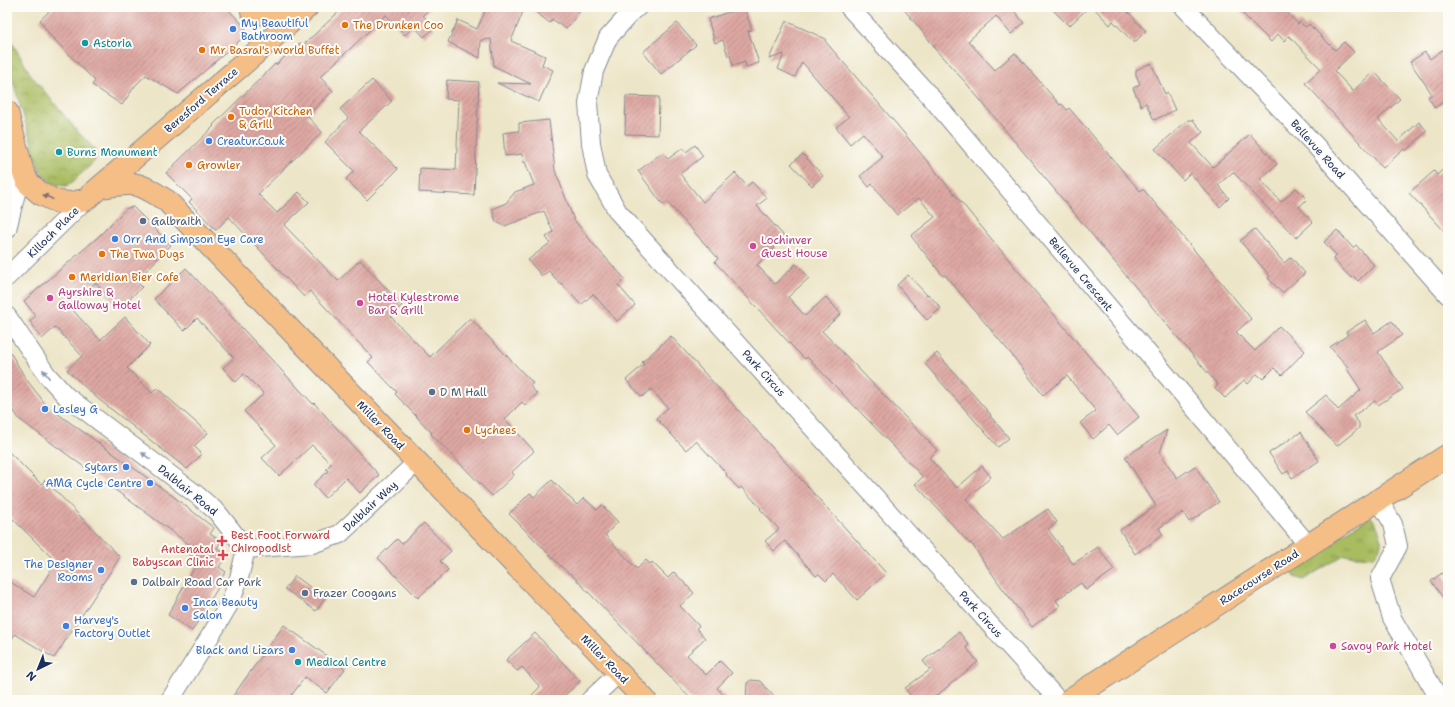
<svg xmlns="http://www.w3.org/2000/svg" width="1455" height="707" viewBox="0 0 1455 707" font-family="'Shantell Sans',sans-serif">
  <defs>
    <pattern id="grass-tufts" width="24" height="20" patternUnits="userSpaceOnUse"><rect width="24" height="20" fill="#a9bc60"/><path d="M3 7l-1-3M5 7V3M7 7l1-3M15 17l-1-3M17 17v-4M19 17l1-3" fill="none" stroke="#899952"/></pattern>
    <pattern id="park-crowns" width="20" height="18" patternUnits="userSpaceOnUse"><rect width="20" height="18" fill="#a9bc60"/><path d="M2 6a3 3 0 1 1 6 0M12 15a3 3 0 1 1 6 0" fill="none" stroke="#899952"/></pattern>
    <pattern id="building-hatch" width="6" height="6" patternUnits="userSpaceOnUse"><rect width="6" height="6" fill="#dea7a2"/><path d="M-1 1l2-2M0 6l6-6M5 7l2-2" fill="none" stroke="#b38887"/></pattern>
  </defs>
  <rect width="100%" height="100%" fill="#fdfcf7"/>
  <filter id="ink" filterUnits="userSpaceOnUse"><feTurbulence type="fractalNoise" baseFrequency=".025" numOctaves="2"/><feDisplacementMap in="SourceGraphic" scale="8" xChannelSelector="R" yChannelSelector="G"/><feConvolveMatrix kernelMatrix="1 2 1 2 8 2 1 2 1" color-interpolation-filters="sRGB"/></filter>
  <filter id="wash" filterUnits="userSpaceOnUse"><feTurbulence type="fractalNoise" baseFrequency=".012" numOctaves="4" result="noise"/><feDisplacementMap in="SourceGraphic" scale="16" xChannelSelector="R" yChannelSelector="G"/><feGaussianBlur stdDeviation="0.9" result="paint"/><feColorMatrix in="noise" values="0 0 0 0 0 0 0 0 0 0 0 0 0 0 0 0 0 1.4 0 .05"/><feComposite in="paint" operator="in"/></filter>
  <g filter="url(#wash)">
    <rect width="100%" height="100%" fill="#ede5c7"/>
    <path fill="url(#grass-tufts)" stroke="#62765f" d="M1371 516C1380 531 1388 542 1373 557L1344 555 1303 580 1295 577 1289 568Z"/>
    <path fill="url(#park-crowns)" stroke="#62765f" d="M7 34 31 75 78 132 94 148 96 158 94 162 68 186C54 186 48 182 40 170L7 62Z"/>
    <g id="blocks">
      <path fill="url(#building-hatch)" d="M54 7H226L245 27 246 35 178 94 146 75 135 86 122 105 92 85 95 81 49 34 40 20Z
        M344 7H432L423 15 434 28 424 37 414 26 405 35 386 15 320 77 333 91 307 116 322 132 258 194 277 213 299 192 309 202 284 225 338 281 360 260 402 305 391 317 430 357 470 318 533 383 530 386 537 394 525 405 522 402 505 419 534 451 512 472 514 475 492 496 431 434 432 433 395 394 397 392 368 362 373 358 310 291 304 297 229 217 216 230 189 202 192 199 166 173 214 126 213 125 275 64 276 65 300 43 302 46Z
        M487 7H525L511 41 545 56 542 65 553 70 539 102 497 83 531 84 494 66 491 39 481 40 480 58 448 42 458 20 477 29Z
        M529 7H583L566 29 552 19 550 23Z
        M744 7 752 30 748 31 759 63 746 67 745 62 733 66 730 55 728 56 723 40 715 43 708 19Z
        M902 7H1011L1024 23 1011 34 996 16 968 41 995 70 1015 53 1060 105 1062 104 1067 110 1069 108 1140 191 1143 189 1245 311 1251 319 1236 332 1255 351 1279 326 1305 351 1282 375 1274 368 1263 379 1257 374 1248 384 1244 380 1225 398 1215 388 1218 385 1168 326 966 83 934 48 935 47Z
        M1050 7H1089L1069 26Z
        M1093 7H1127L1125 9 1146 31 1134 43 1113 21 1110 25Z
        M1236 7H1282L1298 24 1300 22 1305 27 1309 24 1335 50 1344 42 1354 52 1334 71 1353 91 1374 71 1383 81 1400 99 1378 119 1398 141 1419 122 1427 131 1406 151 1404 149 1383 168 1305 83 1321 69 1289 36 1284 41 1278 34 1271 42Z
        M786 21 826 39 825 41 898 126 1139 417 1117 435 1109 425 1093 439 1080 423 1096 411 1067 376 1043 395 1012 355 945 275 943 276 911 236 935 217 919 198 897 215 872 184 869 187 860 176 883 157 863 133 850 144 836 127 849 117 802 62 795 77 778 69 784 54 769 59Z
        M677 23 696 45 661 74 643 52Z
        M1442 50 1448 58V99L1435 108 1428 97 1432 94 1410 62 1425 52 1430 59Z
        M1151 63 1165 94 1167 92 1175 110 1154 120 1146 103 1141 106 1133 88 1140 84 1136 75V70Z
        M372 80 392 101 359 131 398 169 367 200 346 179 354 171 325 142 348 118 340 109Z
        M447 80 479 82 474 195 419 192 420 168 456 170 459 100 446 99Z
        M626 96 659 97 658 135 625 134Z
        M549 120 555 170 574 220 595 246 625 279 618 285 635 305 617 321 593 294 581 305 561 283 560 284 549 271 542 276 528 260 550 243 546 237 553 232 544 211 505 226 496 222 492 209 506 203 515 192 534 185 525 162H523L522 154 505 156 503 133 519 131V123Z
        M1188 120H1193L1203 132 1191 143 1213 167 1250 134 1277 164 1260 179 1281 202 1296 188 1307 199 1299 207 1313 222 1296 238 1233 172 1218 185 1229 198 1220 207 1190 173 1183 180 1155 149Z
        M695 145 703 156 680 174 703 202 735 173 747 186 752 182 767 198 757 206 784 236 773 246 775 248 757 265 775 284 796 264 803 271 809 278 788 297 805 316 826 297 841 314 822 331 937 450 929 458 957 488 982 466 991 477 966 499 1003 539 1048 509 1057 522 1048 529 1073 564 1098 547 1114 570 1086 590 1081 583 1056 600 1060 606 1032 627 1000 585 971 543 970 544 915 484 923 477 807 357 805 359 791 345 715 262 718 258 704 243 667 202 663 205 638 171 663 152 668 159 683 148 686 152Z
        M803 154 823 176 812 186 791 164Z
        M1448 165V235L1409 193 1434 171 1437 175Z
        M133 207 171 245 136 281 142 287 119 309 96 283 69 306 100 340 125 317 150 345 127 368 152 393 157 388 208 433 194 446 202 454 187 469 97 398 67 370 82 356 55 327 42 339 30 321 36 316 24 301 98 237 127 208Z
        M1255 229 1284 263 1291 257 1305 273 1282 293 1268 278 1270 276 1240 241Z
        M1337 230 1353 248 1356 245 1374 265 1358 281 1353 276 1351 278 1333 259 1337 256 1324 242Z
        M186 268 313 404 314 403 379 475 360 493 346 478 325 498 313 485 328 471 326 469 331 464 312 445 279 476 262 458 276 445 244 411 264 394 244 374 236 382 223 368 234 358 197 318 184 331 154 299Z
        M908 275 927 295 928 294 941 308 927 320 897 285Z
        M1365 320 1374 333 1392 321 1402 335 1378 352 1403 389 1378 405 1375 401 1353 416 1359 423V428L1337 446 1305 412 1326 395 1338 410 1361 390 1347 369 1348 367 1330 347 1348 335 1346 332Z
        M671 336 886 573 857 600 833 574 826 581 819 574 816 576 785 541 774 551 765 541 779 529 760 509 761 508 741 487 739 489 726 475 727 474 696 441 686 450 656 418 668 408 651 389 642 397 626 380 644 364 642 362Z
        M7 347 26 379 47 406 174 497 214 528 210 534 221 541 217 548 227 555 219 567 226 572 217 584 219 586 192 631 168 615 199 559 186 551 190 545 19 419 7 399Z
        M937 353 991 415 990 416 1009 438 998 447 925 364Z
        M1167 430 1160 453 1177 478 1195 466 1219 502 1189 522 1183 512 1159 528 1163 535 1135 554 1120 530 1156 506 1125 457Z
        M1301 432 1319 461 1292 478 1288 471 1283 474 1269 453Z
        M7 450 41 484 45 480 120 557 54 658 15 634 7 647V580L34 597 56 562 7 513Z
        M552 480 577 505 584 498 597 510 602 505 618 522 605 535 637 569 646 560 650 564 652 562 668 578 674 572 694 593 680 606 699 626 696 628 705 638 687 655 706 675 720 661 732 673 717 688 728 700H692L570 573 569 574 509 514 530 493 534 497Z
        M424 523 451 551 440 561 448 570 418 598 378 558 397 539 402 544Z
        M1442 573 1448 582V605L1431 581Z
        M295 576 325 598 316 611 285 589Z
        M284 625 345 669 327 693 305 677 288 700H230Z
        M959 632 969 645 966 647 978 662 931 700H914L905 688 930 670 923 661Z
        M535 633 580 681 560 700H527L540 687 522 667 517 671 506 660Z
        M751 680 760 681 777 700H746L747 683Z"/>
    </g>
  </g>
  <g filter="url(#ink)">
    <use href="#blocks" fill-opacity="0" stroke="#848a92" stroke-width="1"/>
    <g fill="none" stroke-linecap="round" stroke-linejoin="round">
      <defs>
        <path id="minor" d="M638 7 633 10 608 38 594 71 588 103 591 143 597 175 618 212 1058 700
          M849 7 929 95 1185 397 1308 545
          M1184 7 1315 145 1448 295
          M7 229 22 169
          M7 277 85 200
          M7 316 47 375 66 396 197 495 217 512 246 549
          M1379 500 1393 524 1398 546 1380 579 1392 618 1440 700
          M246 549 312 544 340 534 417 462
          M170 700 214 630 231 601 239 578 246 549
          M590 700 619 673"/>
        <path id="primary" d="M252 11C273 17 280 16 302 12
          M7 112 22 169 28 183 41 194 58 202 72 203 85 200 258 51 307 7
          M101 187C135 181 138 182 167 201L645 700
          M1069 700 1448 455"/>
      </defs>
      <use href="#minor" stroke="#848a92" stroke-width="20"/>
      <use href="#primary" stroke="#848a92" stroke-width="24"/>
      <use href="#minor" stroke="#fff" stroke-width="18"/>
      <use href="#primary" stroke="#f6be87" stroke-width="22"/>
    </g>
    <defs><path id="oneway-solid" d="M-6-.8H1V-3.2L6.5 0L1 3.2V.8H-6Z"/></defs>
    <use fill="#7e6f70" href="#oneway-solid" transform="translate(48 197) rotate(-154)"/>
    <g fill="#8d97ae">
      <use href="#oneway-solid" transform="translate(46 374) rotate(-127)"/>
      <use href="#oneway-solid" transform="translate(146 456) rotate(-143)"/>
    </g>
  </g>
  <g fill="#e8710a" stroke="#fdfcf7" stroke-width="1.5">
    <circle cx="345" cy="25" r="4"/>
    <circle cx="202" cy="50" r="4"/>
    <circle cx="231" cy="117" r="4"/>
    <circle cx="189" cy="165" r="4"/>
    <circle cx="102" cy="254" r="4"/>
    <circle cx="72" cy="277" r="4"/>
    <circle cx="467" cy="430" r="4"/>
  </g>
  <g fill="#3f7fe0" stroke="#fdfcf7" stroke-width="1.5">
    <circle cx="233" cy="29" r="4"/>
    <circle cx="209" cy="141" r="4"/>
    <circle cx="115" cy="239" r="4"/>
    <circle cx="45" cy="409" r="4"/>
    <circle cx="126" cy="467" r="4"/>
    <circle cx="150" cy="483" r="4"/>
    <circle cx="101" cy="570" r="4"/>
    <circle cx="185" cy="608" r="4"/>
    <circle cx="66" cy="626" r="4"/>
    <circle cx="292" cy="650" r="4"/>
  </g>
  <g fill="#0f9aa8" stroke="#fdfcf7" stroke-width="1.5">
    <circle cx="85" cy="43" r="4"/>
    <circle cx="59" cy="152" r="4"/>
    <circle cx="298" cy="662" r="4"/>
  </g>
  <g fill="#5c6f8a" stroke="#fdfcf7" stroke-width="1.5">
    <circle cx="143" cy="221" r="4"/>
    <circle cx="432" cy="392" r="4"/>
    <circle cx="134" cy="582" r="4"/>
    <circle cx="305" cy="593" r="4"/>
  </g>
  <g fill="#d1479c" stroke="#fdfcf7" stroke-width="1.5">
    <circle cx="753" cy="246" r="4"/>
    <circle cx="50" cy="298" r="4"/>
    <circle cx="360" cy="303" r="4"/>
    <circle cx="1333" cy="646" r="4"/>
  </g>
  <g fill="#e0444e" stroke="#fdfcf7" stroke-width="1.5">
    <path d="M220 535h4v4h4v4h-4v4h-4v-4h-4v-4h4z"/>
    <path d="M221 549h4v4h4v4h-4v4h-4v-4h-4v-4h4z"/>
  </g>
  <g text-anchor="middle" stroke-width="4" stroke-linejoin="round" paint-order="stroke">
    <g font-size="11" fill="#366cbe" stroke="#fdfcf7" text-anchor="start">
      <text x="241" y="27">My Beautiful<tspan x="241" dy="13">Bathroom</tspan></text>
      <text x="217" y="145">Creatur.Co.uk</text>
      <text x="123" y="243">Orr And Simpson Eye Care</text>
      <text x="53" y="413">Lesley G</text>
      <text x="118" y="471" text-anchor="end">Sytars</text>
      <text x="142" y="487" text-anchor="end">AMG Cycle Centre</text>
      <text x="93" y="568" text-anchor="end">The Designer<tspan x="93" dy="13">Rooms</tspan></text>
      <text x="193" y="606">Inca Beauty<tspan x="193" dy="13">Salon</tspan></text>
      <text x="74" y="624">Harvey's<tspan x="74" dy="13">Factory Outlet</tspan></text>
      <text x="284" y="654" text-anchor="end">Black and Lizars</text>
    </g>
    <g font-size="11" fill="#c56008" stroke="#fdfcf7" text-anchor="start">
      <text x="353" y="29">The Drunken Coo</text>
      <text x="210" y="54">Mr Basrai's world Buffet</text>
      <text x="239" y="115">Tudor Kitchen<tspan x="239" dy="13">&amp; Grill</tspan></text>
      <text x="197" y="169">Growler</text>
      <text x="110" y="258">The Twa Dugs</text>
      <text x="80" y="281">Meridian Bier Cafe</text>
      <text x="475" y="434">Lychees</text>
    </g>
    <g font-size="11" fill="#0d838f" stroke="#fdfcf7" text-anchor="start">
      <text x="93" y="47">Astoria</text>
      <text x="67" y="156">Burns Monument</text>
      <text x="306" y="666">Medical Centre</text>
    </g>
    <g font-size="11" fill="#1b2f5e" stroke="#fdfcf7">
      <text transform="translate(201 100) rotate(-41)" y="4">Beresford Terrace</text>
      <text transform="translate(1318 149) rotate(48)" y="4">Bellevue Road</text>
      <text transform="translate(53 232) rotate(-45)" y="4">Killoch Place</text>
      <text transform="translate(1081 274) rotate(50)" y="4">Bellevue Crescent</text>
      <text transform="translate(764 373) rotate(48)" y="4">Park Circus</text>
      <text transform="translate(381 425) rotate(46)" y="4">Miller Road</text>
      <text transform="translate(188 490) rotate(39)" y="4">Dalblair Road</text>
      <text transform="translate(370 506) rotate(-43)" y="4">Dalblair Way</text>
      <text transform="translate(1259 577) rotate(-33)" y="4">Racecourse Road</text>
      <text transform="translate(981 614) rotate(48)" y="4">Park Circus</text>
      <text transform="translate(605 659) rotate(46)" y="4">Miller Road</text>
    </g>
    <g font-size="11" fill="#4e5e75" stroke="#fdfcf7" text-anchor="start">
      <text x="151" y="225">Galbraith</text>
      <text x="440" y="396">D M Hall</text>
      <text x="142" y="586">Dalbair Road Car Park</text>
      <text x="313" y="597">Frazer Coogans</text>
    </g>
    <g font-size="11" fill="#b23c85" stroke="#fdfcf7" text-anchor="start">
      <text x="761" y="244">Lochinver<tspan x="761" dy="13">Guest House</tspan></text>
      <text x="58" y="296">Ayrshire &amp;<tspan x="58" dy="13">Galloway Hotel</tspan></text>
      <text x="368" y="301">Hotel Kylestrome<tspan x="368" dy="13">Bar &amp; Grill</tspan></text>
      <text x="1341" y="650">Savoy Park Hotel</text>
    </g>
    <g font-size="11" fill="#be3a42" stroke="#fdfcf7" text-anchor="start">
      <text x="231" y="539">Best Foot Forward<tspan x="231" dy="13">Chiropodist</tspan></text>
      <text x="214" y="553" text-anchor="end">Antenatal<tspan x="214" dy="13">Babyscan Clinic</tspan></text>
    </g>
  </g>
  <rect width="1455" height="707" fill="none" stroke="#fdfcf7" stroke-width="24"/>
  <g transform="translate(38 669) rotate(223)" stroke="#fdfcf7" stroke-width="3" paint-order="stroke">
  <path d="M0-3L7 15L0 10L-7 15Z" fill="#1b2f5e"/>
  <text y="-6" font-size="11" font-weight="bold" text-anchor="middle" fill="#1b2f5e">N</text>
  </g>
</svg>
